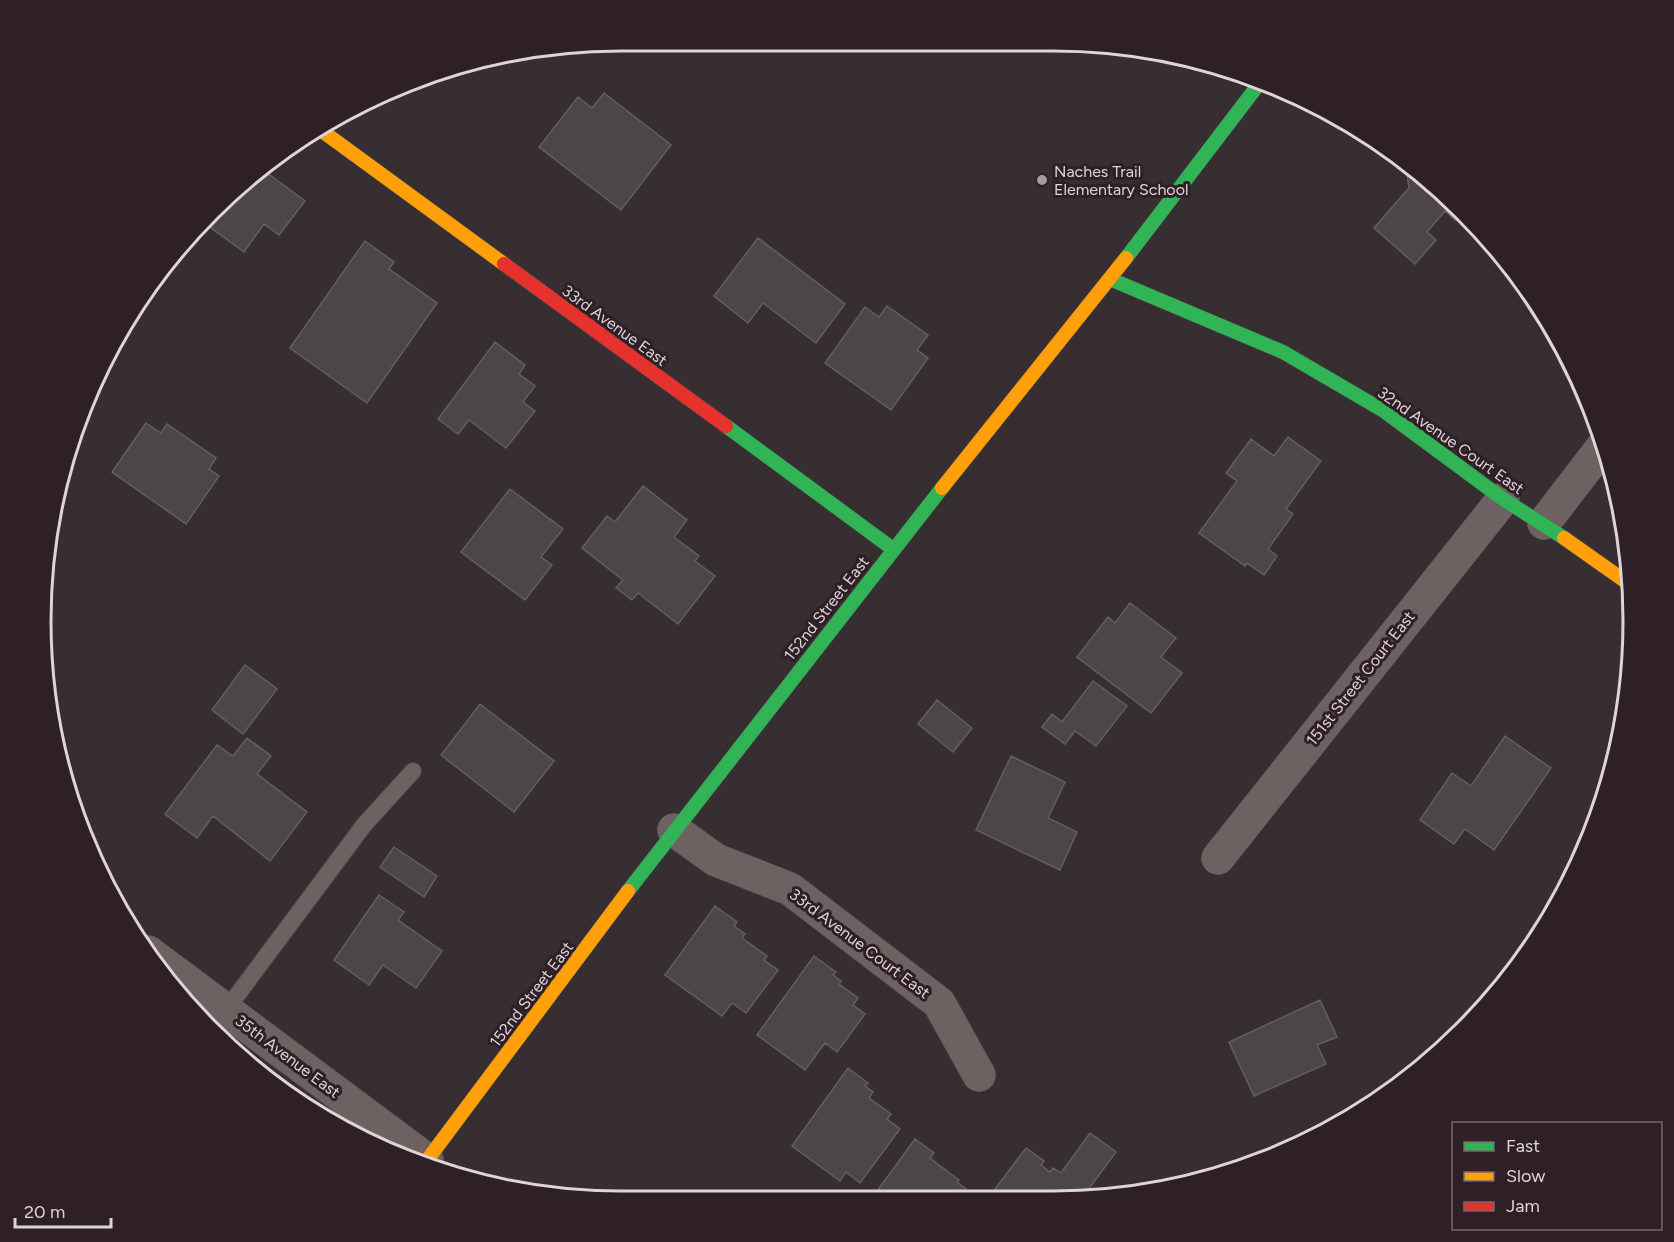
<svg xmlns="http://www.w3.org/2000/svg" width="1674" height="1242" viewBox="0 0 1674 1242" font-family="Figtree,sans-serif">
  <rect width="100%" height="100%" fill="#362e31"/>
  <path fill="#4c464a" stroke="#645e62" stroke-width="1.5" d="M604 93 671 145 621 210 539 147 578 97 592 108Z
    M1406 167 1459 216 1455 220 1445 211 1427 232 1436 240 1415 264 1374 228 1409 188Z
    M263 170 305 201 279 235 264 224 244 252 203 222 210 211Z
    M758 238 845 304 816 343 763 303 748 323 714 296Z
    M365 241 394 262 389 269 437 303 367 403 290 348Z
    M887 306 928 335 917 350 928 358 891 410 825 363 865 307 879 317Z
    M495 342 525 365 519 374 535 386 523 402 535 411 506 448 469 420 458 434 438 419Z
    M146 423 161 433 167 424 216 458 209 469 219 476 186 524 112 472Z
    M1288 437 1321 461 1286 509 1293 514 1268 549 1277 556 1264 575 1247 563 1245 566 1199 533 1237 481 1226 473 1251 439 1274 456Z
    M643 486 687 520 674 537 699 556 695 561 715 576 678 624 638 593 632 600 616 588 623 580 582 548 607 516 615 522Z
    M510 489 563 529 541 557 552 565 525 600 461 552Z
    M1130 603 1176 638 1161 657 1182 673 1151 713 1077 657 1108 617 1115 623Z
    M245 665 277 689 243 734 212 710Z
    M1093 681 1127 706 1096 746 1075 731 1065 744 1042 727 1052 714 1062 722Z
    M937 700 972 728 953 752 918 724Z
    M480 704 554 761 514 812 441 755Z
    M1505 736 1551 768 1494 850 1465 829 1454 844 1420 820 1452 773 1471 786Z
    M247 738 271 756 257 774 307 812 270 861 213 816 197 838 165 814 217 745 233 756Z
    M1011 756 1065 782 1048 818 1077 832 1060 870 976 830Z
    M394 847 437 876 424 897 380 867Z
    M379 895 404 912 398 920 442 951 416 988 383 965 369 985 334 960Z
    M715 906 737 922 734 926 745 934 742 938 767 956 764 960 778 970 746 1013 732 1003 722 1016 665 975Z
    M814 956 836 972 833 975 841 981 839 984 858 998 853 1005 865 1014 837 1052 825 1043 805 1070 757 1035Z
    M1320 1000 1337 1037 1317 1045 1326 1064 1254 1096 1229 1042Z
    M848 1068 868 1083 865 1086 873 1092 869 1098 891 1114 887 1119 900 1129 860 1183 846 1172 840 1181 792 1146Z
    M1090 1133 1116 1152 1083 1197H989L1026 1148 1044 1161 1041 1165 1050 1172 1053 1168 1061 1173Z
    M915 1139 934 1153 930 1158 959 1180 957 1182 966 1189 960 1198H872Z"/>
  <g fill="none" stroke-linecap="round" stroke-linejoin="round">
    <defs>
      <path id="lane" d="M226 1010 364 825 413 771"/>
      <path id="street" d="M1544 523 1604 445
        M674 830 716 860 790 889 939 1003 979 1075
        M1218 858 1503 499
        M148 952 427 1160"/>
      <path id="fast" d="M1126 258 1262 80
        M1110 279 1283 352 1384 411 1503 499 1564 538
        M726 426 893 549
        M628 891 942 488"/>
      <path id="slow" d="M318 128 504 264
        M942 488 1126 258
        M1564 538 1632 586
        M425 1163 628 891"/>
      <path id="jam" d="M504 264 726 426"/>
    </defs>
    <use href="#lane" stroke="#504a4c" stroke-width="18"/>
    <use href="#street" stroke="#504a4c" stroke-width="34"/>
    <use href="#fast" stroke="#504a4c" stroke-width="15"/>
    <use href="#slow" stroke="#504a4c" stroke-width="15"/>
    <use href="#jam" stroke="#504a4c" stroke-width="15"/>
    <use href="#lane" stroke="#6d6161" stroke-width="16"/>
    <use href="#street" stroke="#6d6161" stroke-width="33"/>
    <use href="#fast" stroke="#30b455" stroke-width="14"/>
    <use href="#slow" stroke="#ff9f0a" stroke-width="14"/>
    <use href="#jam" stroke="#e5322d" stroke-width="14"/>
  </g>
  <circle fill="#a49b9e" stroke="#2f2027" stroke-width="2" cx="1042" cy="180" r="6"/>
  <g text-anchor="middle" stroke-width="6" stroke-linejoin="round" paint-order="stroke">
    <g font-size="16" fill="#dfd5d9" stroke="#2f2027" text-anchor="start">
      <text x="1054" y="177">Naches Trail<tspan x="1054" dy="18">Elementary School</tspan></text>
    </g>
    <g font-size="16" fill="#dfd5d9" stroke="#2f2027">
      <text transform="translate(615 325) rotate(36)" y="6">33rd Avenue East</text>
      <text transform="translate(1451 440) rotate(35)" y="6">32nd Avenue Court East</text>
      <text transform="translate(826 608) rotate(-52)" y="6">152nd Street East</text>
      <text transform="translate(1360 678) rotate(-52)" y="6">151st Street Court East</text>
      <text transform="translate(860 943) rotate(37)" y="6">33rd Avenue Court East</text>
      <text transform="translate(531 994) rotate(-53)" y="6">152nd Street East</text>
      <text transform="translate(288 1056) rotate(37)" y="6">35th Avenue East</text>
    </g>
  </g>
  <path d="M0 0H1674V1242H0ZM621 51H1053A570 570 0 0 1 1623 621V621A570 570 0 0 1 1053 1191H621A570 570 0 0 1 51 621V621A570 570 0 0 1 621 51Z" fill="#2f2027" fill-rule="evenodd"/>
  <path fill="none" stroke="#dfd5d9" stroke-width="3" d="M621 51H1053A570 570 0 0 1 1623 621V621A570 570 0 0 1 1053 1191H621A570 570 0 0 1 51 621V621A570 570 0 0 1 621 51Z"/>
  <rect x="1452" y="1122" width="210" height="108" fill="#2f2027" stroke="#75686e" stroke-width="1.5"/>
  <rect x="1464" y="1142" width="30" height="9" fill="#30b455" stroke="#75686e" stroke-width="1.5"/>
  <text x="1506" y="1152" font-size="18" fill="#dfd5d9">Fast</text>
  <rect x="1464" y="1172" width="30" height="9" fill="#ff9f0a" stroke="#75686e" stroke-width="1.5"/>
  <text x="1506" y="1182" font-size="18" fill="#dfd5d9">Slow</text>
  <rect x="1464" y="1202" width="30" height="9" fill="#e5322d" stroke="#75686e" stroke-width="1.5"/>
  <text x="1506" y="1212" font-size="18" fill="#dfd5d9">Jam</text>
  <path d="M15 1218v9h96v-9" fill="none" stroke="#dfd5d9" stroke-width="3"/>
  <text x="24" y="1218" font-size="18" fill="#dfd5d9" stroke="#2f2027" stroke-width="4.5" paint-order="stroke">20 m</text>
</svg>
